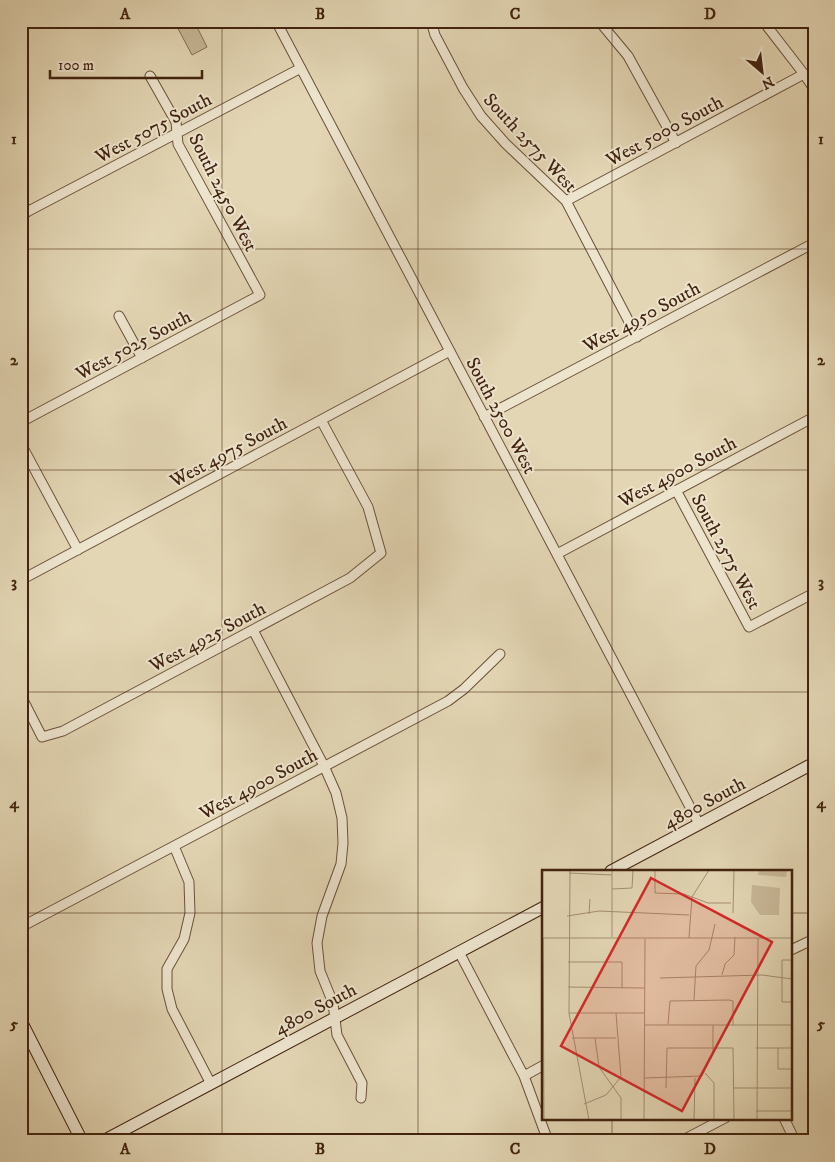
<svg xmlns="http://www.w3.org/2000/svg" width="835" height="1162" viewBox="0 0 835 1162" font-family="'IM FELL DW Pica',serif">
  <rect width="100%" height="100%" fill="#e3d6b4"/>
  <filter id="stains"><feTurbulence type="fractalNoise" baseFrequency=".004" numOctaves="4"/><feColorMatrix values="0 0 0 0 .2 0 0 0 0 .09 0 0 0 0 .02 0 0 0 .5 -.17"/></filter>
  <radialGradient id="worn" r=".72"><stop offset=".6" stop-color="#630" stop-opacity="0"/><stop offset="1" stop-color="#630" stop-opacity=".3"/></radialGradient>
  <path fill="#c8b898" stroke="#856e54" d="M174 21H194L207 47 192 55Z"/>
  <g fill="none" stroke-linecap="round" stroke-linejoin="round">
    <defs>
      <path id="street" d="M276 21 699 824
        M431 21 435 35 463 88 481 116 506 144 566 201 637 337
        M599 21 628 56 676 143
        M763 21 804 74 814 89
        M21 200 27 212
        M566 201 804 74
        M21 215 301 68
        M119 316 142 358
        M484 417 814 243
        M21 422 260 295 178 144 176 122 150 76
        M21 444 78 550
        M676 490 749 627 814 593
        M557 554 814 417
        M21 580 450 351
        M253 630 324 766 336 793 342 818 343 843 341 864 322 916 317 943 320 971 333 1003 337 1035 362 1083 361 1098
        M21 696 42 737 63 731 350 578 381 553 368 507 321 420
        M174 846 189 882 190 913 184 939 167 969V989L172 1009 211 1084
        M21 927 448 701 464 689 500 654
        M791 950 814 939
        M459 952 524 1076 548 1141
        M524 1076 544 1065
        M784 1118 795 1141
        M681 1141 725 1118"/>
      <path id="secondary" d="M611 871 814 763
        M21 1021 82 1141
        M103 1141 544 907"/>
    </defs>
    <use href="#street" stroke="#6a5038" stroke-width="11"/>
    <use href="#secondary" stroke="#42230f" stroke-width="13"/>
    <use href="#street" stroke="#ede4ce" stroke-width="9"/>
    <use href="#secondary" stroke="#ede4ce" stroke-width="11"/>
  </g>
  <path fill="none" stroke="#42230f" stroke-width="1" stroke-opacity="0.55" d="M222 21V1141M418 21V1141M612 21V871M21 249H814M21 470H814M21 692H814M21 913H544M791 913H814M612 1118V1141"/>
  <g text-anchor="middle" stroke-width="4" stroke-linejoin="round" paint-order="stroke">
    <g font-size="19" fill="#42230f" stroke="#ede4ce">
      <text transform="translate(153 127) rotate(-28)" y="7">West 5075 South</text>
      <text transform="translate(664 130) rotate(-28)" y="7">West 5000 South</text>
      <text transform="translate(531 142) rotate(47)" y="7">South 2575 West</text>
      <text transform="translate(224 192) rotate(63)" y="7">South 2450 West</text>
      <text transform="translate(641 316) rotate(-28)" y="7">West 4950 South</text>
      <text transform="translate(133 344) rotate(-28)" y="7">West 5025 South</text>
      <text transform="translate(502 415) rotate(62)" y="7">South 2500 West</text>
      <text transform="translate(228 451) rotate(-28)" y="7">West 4975 South</text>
      <text transform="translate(677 471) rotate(-28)" y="7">West 4900 South</text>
      <text transform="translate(727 551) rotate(62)" y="7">South 2575 West</text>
      <text transform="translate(207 636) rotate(-28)" y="7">West 4925 South</text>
      <text transform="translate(258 783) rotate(-28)" y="7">West 4900 South</text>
      <text transform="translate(704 802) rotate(-28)" y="7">4800 South</text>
      <text transform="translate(315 1008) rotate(-28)" y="7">4800 South</text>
    </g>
  </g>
  <g transform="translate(542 870)">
    <rect width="250" height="250" fill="#e3d6b4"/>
    <path d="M217 0H245L244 7 216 5ZM210 15 238 18 237 45H218L209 32Z" fill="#c8b898"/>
    <path fill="none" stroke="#a38e72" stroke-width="1" d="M28 0 27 143 47 250M70 0V67M113 0V23L142 24 166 33H189M27 3 70 5M70 19 90 18 91 0M191 43 192 0M47 44 48 29M25 46 57 41 147 45M0 68H250M1 68 2 250M147 68 150 27 167 0M250 90H240V132H250M26 92H80V118M180 105 183 94 192 85 193 67M118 108 220 105 250 109M26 117 102 118M152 130 154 96 167 80 173 54M27 143H102M126 154 128 131 187 130 191 131V155M102 155H250M30 168H74M53 168 57 197 79 228V250M214 178H250M236 178V199H250M163 203 172 213V250M102 208 160 206 171 184V155M124 218 125 178H191L192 250M192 218H250M42 234 64 225 79 207 74 143M214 241H250M102 250 103 69M152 250 153 208M215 250 216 68"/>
    <path fill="#d62828" fill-opacity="0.15" stroke="#d62828" stroke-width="2.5" d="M109 8 230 72 140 241 19 176Z"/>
    <rect width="250" height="250" fill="none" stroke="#42230f" stroke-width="2.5"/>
  </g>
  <rect width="835" height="1162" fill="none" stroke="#e3d6b4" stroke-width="55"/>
  <g transform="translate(762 72) rotate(152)" stroke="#ede4ce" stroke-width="4" paint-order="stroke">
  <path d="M0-4L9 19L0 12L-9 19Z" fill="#42230f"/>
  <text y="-8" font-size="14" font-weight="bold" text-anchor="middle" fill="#42230f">N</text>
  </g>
  <path d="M50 70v8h152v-8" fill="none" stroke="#42230f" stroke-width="2.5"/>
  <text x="58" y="70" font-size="15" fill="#42230f" stroke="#ede4ce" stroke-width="4" paint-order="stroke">100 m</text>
  <rect x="28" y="28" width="780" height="1106" fill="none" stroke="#42230f" stroke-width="2"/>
  <g font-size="16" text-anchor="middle" font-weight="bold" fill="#42230f">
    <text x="125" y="19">A</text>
    <text x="320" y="19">B</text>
    <text x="515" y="19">C</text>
    <text x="710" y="19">D</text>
    <text x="14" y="144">1</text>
    <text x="821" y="144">1</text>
    <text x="14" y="365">2</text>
    <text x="821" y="365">2</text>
    <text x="14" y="587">3</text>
    <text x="821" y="587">3</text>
    <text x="14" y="808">4</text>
    <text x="821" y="808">4</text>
    <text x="14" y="1029">5</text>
    <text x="821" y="1029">5</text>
    <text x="125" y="1154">A</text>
    <text x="320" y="1154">B</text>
    <text x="515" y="1154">C</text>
    <text x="710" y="1154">D</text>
  </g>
  <rect width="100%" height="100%" filter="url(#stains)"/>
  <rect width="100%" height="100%" fill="url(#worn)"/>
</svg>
